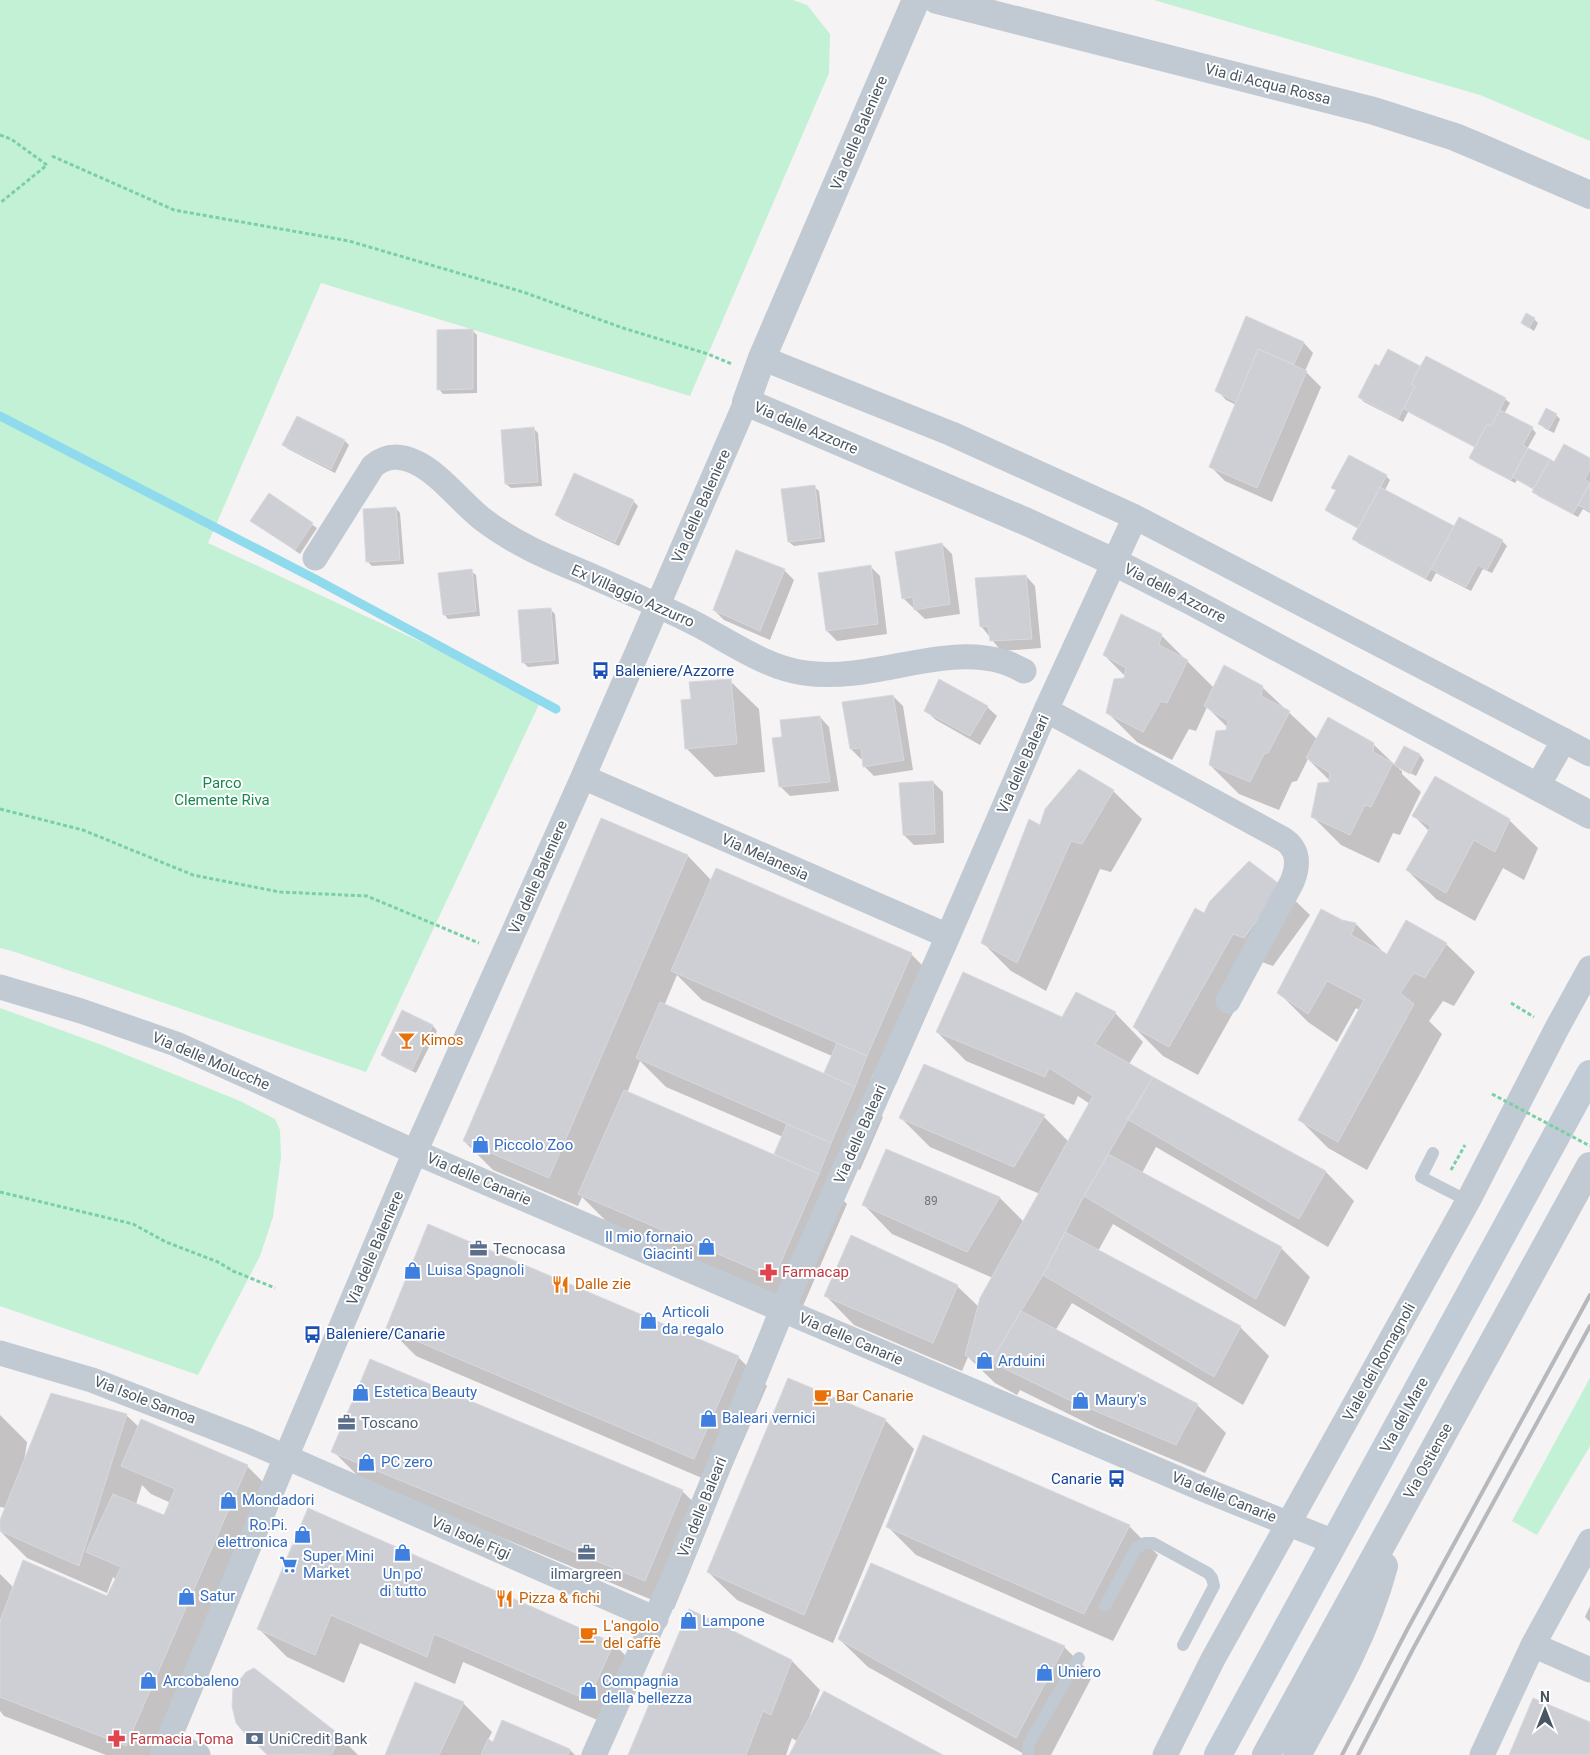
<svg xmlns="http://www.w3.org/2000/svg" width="1590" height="1755" viewBox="0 0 1590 1755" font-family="Roboto,sans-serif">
  <rect width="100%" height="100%" fill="#f5f3f3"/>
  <path fill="#c3f1d5" d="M0 0H793L807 5 830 34 829 73 690 396 321 283 208 543 542 698 366 1072 12 951 0 948Z
    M1154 0H1590V141L1480 95Z
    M0 1008 102 1045 240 1101 275 1119 280 1130 281 1157 273 1217 260 1256 198 1375 0 1306Z
    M1590 1378V1446L1537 1535 1512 1521Z"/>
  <path fill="#0003" fill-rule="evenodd" d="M1246 318 1304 343 1313 353 1305 371 1321 387 1272 502 1225 481 1210 466 1236 405 1226 400 1217 390Z
    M1534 319 1538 323 1534 331 1522 323Z
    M472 330 477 335V393L443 394 439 389Z
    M1388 351 1421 368 1505 399 1510 403 1504 414 1532 428 1536 433 1527 449 1554 464 1590 459V513L1583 509 1578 517 1538 496 1534 492 1535 490 1517 480 1515 483 1475 462 1471 458 1476 448 1408 412 1403 422 1364 402 1359 397 1379 368Z
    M1556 415 1560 419 1554 433 1544 428 1540 424Z
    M534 429 538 433 542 486 511 488 506 484Z
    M345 441 349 445 335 473 288 449 283 445Z
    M1386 476 1390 480 1385 490 1455 527 1502 541 1507 546 1492 573 1483 569 1471 591 1436 573 1431 582 1358 543 1354 538 1359 529 1331 514 1326 510 1337 491 1333 487Z
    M814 487 819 491 825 542 794 546 789 542Z
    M269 495 317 528 300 554 252 521Z
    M633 501 638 506 619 546 561 519 556 515Z
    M396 508 400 513 404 564 372 566 368 562Z
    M942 544 952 554 960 614 925 619 904 599Z
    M870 566 880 576 887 634 837 641 827 631Z
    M784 570 794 580 770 640 724 620 714 610Z
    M471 571 476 575 480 616 448 619 444 614Z
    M1026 576 1035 586 1041 648 1001 651 981 626Z
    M550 609 555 614 559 664 528 667 523 662Z
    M1161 635 1214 688 1262 687 1317 739 1373 744 1395 765 1405 748 1420 755 1424 760 1416 776 1399 767V769L1402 771V774L1421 792 1400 835 1393 833 1379 863 1341 845 1312 816 1330 781 1308 759 1297 781 1292 782 1279 810 1239 794 1210 765 1228 728 1207 707 1196 731 1189 729 1172 760 1137 742 1108 713 1125 676 1104 655Z
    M730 681 759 709 765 772 715 777 686 748Z
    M893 696 903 706 913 770 874 776 864 766 863 758 861 759 851 749Z
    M987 707 997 716 980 745 936 720 926 711Z
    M820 717 829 727 839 791 790 796 780 786 784 738Z
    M933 782 943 792 944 843 914 845 904 835Z
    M1113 791 1142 819 1111 872 1100 869 1046 991 1011 971 982 942 1040 826Z
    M1414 816 1509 820 1538 848 1524 880 1503 868 1475 921 1436 899 1407 870 1429 831Z
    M688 856 712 881 911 954 940 983 896 1084 873 1074 864 1098 883 1117 860 1170 837 1161 828 1185 847 1204 803 1306 608 1223 582 1197 578 1206 493 1170 464 1141ZM677 975 702 1000 832 1056 824 1075 664 1006ZM640 1061 666 1087 783 1137 775 1154 779 1158 627 1093Z
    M1281 887 1310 915 1273 966 1262 962 1198 1075 1163 1056 1134 1027 1205 915Z
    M1341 921 1356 924 1387 956 1446 944 1475 972 1454 1006 1443 1001 1429 1021 1442 1034 1367 1170 1328 1148 1300 1120 1359 1010 1356 1008 1337 1042 1308 1022 1279 993Z
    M402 1012 433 1026 437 1031 416 1073 387 1059 382 1055Z
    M1115 1013 1143 1042 1129 1064 1326 1172 1354 1201 1328 1247 1156 1147 1142 1173 1281 1248 1310 1277 1285 1327 1113 1224 1098 1251 1240 1327 1269 1356 1243 1405 1072 1303 1055 1331 1197 1405 1226 1433 1205 1473 1097 1428 1020 1390 1017 1395 995 1383 968 1357 962 1371 854 1325 826 1296 957 1286 979 1307 993 1278 892 1234 864 1205 887 1151 1000 1198 1024 1222 1040 1194 930 1147 901 1118 1044 1117 1069 1142 1090 1104 1078 1096 1074 1105 966 1061 937 1032Z
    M387 1327 738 1357 767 1386 723 1487 416 1356Z
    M0 1415 27 1442 24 1462 126 1415 139 1427 247 1466 276 1495 163 1755H106L4 1716 0 1711V1574L14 1588 108 1598 116 1580 113 1577 107 1593 27 1558 0 1531V1524L6 1508 0 1507ZM142 1485 151 1494 171 1503 165 1517 136 1504Z
    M885 1420 914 1449 833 1643 737 1600 708 1572Z
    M333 1451 682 1491 711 1519 674 1609 362 1480Z
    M309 1510 614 1644 642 1672 616 1728 463 1662 455 1684 360 1643 344 1683 287 1657 259 1629Z
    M887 1526H1129L1158 1555 1113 1641 916 1555Z
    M1590 1606V1622L1585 1617Z
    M839 1639 1064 1647 1093 1675 1051 1755H1026L868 1667Z
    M792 1661 820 1690 810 1715 941 1755H791L798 1742 792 1738 786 1755H629Z
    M463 1703 492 1732 488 1740 494 1743 570 1750 575 1755H386Z
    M247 1734 339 1736 358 1755H267Z"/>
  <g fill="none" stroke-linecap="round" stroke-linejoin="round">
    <path stroke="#90daee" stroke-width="9" d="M0 416 317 580 556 709"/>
  </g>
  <path fill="#cdcfd5" stroke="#d7d9de" d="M1526 313 1535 318 1529 328 1521 323Z
    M1246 316 1304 342 1294 364 1258 349 1236 402 1215 391Z
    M473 329V389L437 390V330Z
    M1258 349 1307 371 1257 488 1209 467Z
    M1388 349 1420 366 1411 384 1415 386 1398 419 1358 397 1375 364 1379 366Z
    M1426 356 1506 398 1491 426 1487 424 1475 447 1404 409 1415 386 1411 384Z
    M1546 408 1557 414 1549 429 1538 424Z
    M1500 410 1533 427 1523 445 1528 448 1511 480 1469 458 1487 424 1491 426Z
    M297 416 345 440 331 469 282 445Z
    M534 427 538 482 505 484 501 430Z
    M1564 444 1590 458V470L1585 479 1590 483 1573 514 1532 492 1550 459 1554 462Z
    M1528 448 1550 459 1534 488 1512 477Z
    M1349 455 1387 475 1358 528 1325 510 1336 490 1331 488Z
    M574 473 634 500 615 542 555 515Z
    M1590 483V511L1578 505Z
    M815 485 821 538 788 542 781 489Z
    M1380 487 1454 526 1426 578 1352 539Z
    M269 493 313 523 295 550 250 521Z
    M396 507 400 560 366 562 363 509Z
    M1459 517 1503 540 1487 570 1478 565 1466 587 1431 569Z
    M942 543 950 604 914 610 913 597 902 599 895 552Z
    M736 550 785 569 760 631 713 610Z
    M871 565 878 624 826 631 818 573Z
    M472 569 476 611 443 615 438 573Z
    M1026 575 1032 639 990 641 988 626 980 627 975 578Z
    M551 608 555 660 522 663 518 610Z
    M1121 614 1162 634 1159 645 1188 660 1167 703 1161 701 1143 732 1106 713 1114 679 1124 678 1126 668 1103 655Z
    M1224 665 1263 686 1261 696 1290 711 1268 753 1264 754 1250 782 1209 765 1216 731 1226 730 1228 721 1204 706Z
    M731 679 737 744 685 749 681 700 691 699 689 682Z
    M939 679 988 706 970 736 924 711Z
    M893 695 904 760 863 767 861 748 850 749 842 702Z
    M820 716 830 782 779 787 772 738 782 737 780 720Z
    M1328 717 1374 743 1373 752 1393 763 1371 807 1365 805 1350 835 1311 817 1318 783 1329 782 1330 773 1306 758Z
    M1404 746 1420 754 1410 774 1394 765Z
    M1079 769 1114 790 1082 844 1071 841 1017 963 981 943 1029 819 1040 825 1045 809Z
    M1435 776 1510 819 1495 852 1474 840 1446 893 1406 870 1431 826 1412 816Z
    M933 781 935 834 903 835 899 783Z
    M601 818 688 855 549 1178 463 1141Z
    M1249 861 1282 886 1244 938 1233 934 1169 1047 1133 1027 1195 908 1204 913 1210 901Z
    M716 868 912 953 867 1056 671 971Z
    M1321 909 1342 920 1356 923 1351 935 1387 954 1406 920 1447 943 1425 978 1414 973 1400 993 1414 1004 1338 1142 1298 1120 1364 1000 1327 981 1308 1014 1277 993Z
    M963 972 1062 1017 1076 992 1116 1012 1095 1044 1153 1077 1084 1196 1043 1275 987 1367 965 1355 980 1298 1093 1096 1049 1068 1045 1077 936 1032Z
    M660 1002 855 1087 831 1143 636 1058Z
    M402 1010 433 1025 412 1070 381 1055Z
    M837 1043 867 1056 855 1087 824 1073Z
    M924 1064 1045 1115 1014 1167 899 1118Z
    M1153 1077 1326 1171 1299 1219 1127 1119Z
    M624 1090 819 1174 774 1278 578 1194Z
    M787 1124 831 1143 819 1174 774 1154Z
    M886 1149 1000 1197 967 1252 862 1205Z
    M1108 1154 1282 1247 1256 1299 1084 1196Z
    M428 1224 739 1356 694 1459 386 1328Z
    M1065 1232 1241 1326 1214 1377 1043 1275Z
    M851 1235 958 1285 933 1343 824 1296Z
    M1021 1311 1198 1404 1176 1445 1067 1399 991 1362Z
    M370 1359 683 1490 645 1581 331 1452Z
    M788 1378 886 1419 804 1615 707 1572Z
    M51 1393 127 1414 79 1566 0 1531V1520Z
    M141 1419 248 1465 126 1746 0 1697V1621L23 1560 107 1596 121 1567 86 1552 113 1494 164 1515 175 1489 121 1466Z
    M923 1435 1130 1525 1084 1614 886 1527Z
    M308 1508 614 1643 588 1700 434 1634 427 1657 331 1615 315 1655 257 1629Z
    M871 1563 1065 1646 1016 1738 838 1639Z
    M689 1609 792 1660 771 1715 763 1711 746 1755H628Z
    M254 1668 340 1735 332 1754 268 1755 246 1735 236 1723 232 1706 233 1688 246 1672Z
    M415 1682 464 1702 439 1755H385Z
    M824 1691 943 1755H789Z
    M1533 1698 1590 1722V1755H1509Z
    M502 1720 570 1749 568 1755H481L488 1739 493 1742Z"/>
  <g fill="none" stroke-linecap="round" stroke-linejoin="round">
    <path stroke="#7ad0a6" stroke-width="3" stroke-dasharray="4 2.5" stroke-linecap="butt" d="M0 135 11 139 47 165 0 203
      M52 156 174 210 349 241 523 292 623 328 708 354 732 364
      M0 809 83 830 193 875 280 892 367 896 479 943
      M1511 1003 1534 1017
      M1451 1170 1465 1145
      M0 1192 133 1224 166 1242 218 1262 233 1271 275 1288"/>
    <path stroke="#c1cad2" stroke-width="12" d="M1433 1153 1421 1177 1468 1201
      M1105 1606 1136 1548 1145 1543H1153L1208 1573 1212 1578 1214 1586 1183 1645
      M1028 1755 1029 1743 1079 1658"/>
    <path stroke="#c1cad2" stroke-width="25" d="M762 358 952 434 1135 517 1590 754
      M315 558 373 466C386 455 400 455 415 462 438 472 461 502 481 518 513 543 548 558 585 573 623 590 661 606 698 625 732 643 767 668 805 673 872 683 941 643 1004 662 1011 664 1018 668 1024 671
      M1046 710 1283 839C1299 849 1299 865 1292 882L1228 1001
      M583 777 948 936
      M1537 787 1564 740
      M0 987 81 1011 176 1044 415 1152 764 1302 1205 1490 1334 1542
      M0 1353 92 1380 249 1441 656 1619
      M1533 1645 1590 1670
      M167 1742 198 1755
      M162 1755 286 1457 415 1152 583 777 746 402
      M594 1755 675 1574 782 1310 948 936 1046 710 1135 517
      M1165 1755 1213 1659 1468 1201 1557 1028 1590 968
      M1482 1755 1533 1645 1590 1541"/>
    <path stroke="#c1cad2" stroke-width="28" d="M916 0 762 358 746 402 1027 522 1114 562 1189 600 1590 815
      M937 0 1374 111 1455 137 1486 150 1590 195
      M1266 1755 1590 1166
      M1297 1755C1331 1694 1366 1634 1384 1566"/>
    <path stroke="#c1cbd6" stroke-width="28" d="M1218 1755 1590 1074"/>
    <path stroke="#b5b8bd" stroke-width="4" d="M1342 1755 1408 1628 1590 1295
      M1358 1755 1413 1649 1590 1326"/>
    <path stroke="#7ad0a6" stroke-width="3" stroke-dasharray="4 2.5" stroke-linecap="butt" d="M1492 1094 1590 1146"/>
  </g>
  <defs>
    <symbol id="bus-bare" viewBox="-9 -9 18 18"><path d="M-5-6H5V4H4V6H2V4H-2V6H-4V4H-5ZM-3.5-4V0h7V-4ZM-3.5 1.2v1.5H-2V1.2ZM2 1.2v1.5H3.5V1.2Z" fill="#1a4fb4" stroke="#fff" stroke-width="2.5" paint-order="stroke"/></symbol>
    <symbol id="bar-bare" viewBox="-9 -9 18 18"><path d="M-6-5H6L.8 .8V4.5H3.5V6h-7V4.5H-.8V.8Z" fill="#e8710a" stroke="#fff" stroke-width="2.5" paint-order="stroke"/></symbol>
    <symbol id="shop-bare" viewBox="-9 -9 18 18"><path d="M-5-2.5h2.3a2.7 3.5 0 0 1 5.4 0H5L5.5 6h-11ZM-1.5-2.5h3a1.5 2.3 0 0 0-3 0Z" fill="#3f7fe0" stroke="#fff" stroke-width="2.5" paint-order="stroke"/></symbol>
    <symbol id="office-bare" viewBox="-9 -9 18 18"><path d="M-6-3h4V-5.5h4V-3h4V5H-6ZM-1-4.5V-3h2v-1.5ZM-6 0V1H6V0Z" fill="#5c6f8a" stroke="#fff" stroke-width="2.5" paint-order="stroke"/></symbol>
    <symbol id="pharmacy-bare" viewBox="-9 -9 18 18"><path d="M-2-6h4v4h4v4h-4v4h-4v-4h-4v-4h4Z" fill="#e0444e" stroke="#fff" stroke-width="2.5" paint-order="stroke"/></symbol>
    <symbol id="restaurant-bare" viewBox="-9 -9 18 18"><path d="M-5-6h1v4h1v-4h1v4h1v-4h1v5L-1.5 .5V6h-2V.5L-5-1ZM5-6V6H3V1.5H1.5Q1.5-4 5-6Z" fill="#e8710a" stroke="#fff" stroke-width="2.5" paint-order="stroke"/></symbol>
    <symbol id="cafe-bare" viewBox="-9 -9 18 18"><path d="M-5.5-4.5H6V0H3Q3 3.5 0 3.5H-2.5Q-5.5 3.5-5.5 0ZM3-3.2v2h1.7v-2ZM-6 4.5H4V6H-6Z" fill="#e8710a" stroke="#fff" stroke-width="2.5" paint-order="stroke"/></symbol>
    <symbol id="supermarket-bare" viewBox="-9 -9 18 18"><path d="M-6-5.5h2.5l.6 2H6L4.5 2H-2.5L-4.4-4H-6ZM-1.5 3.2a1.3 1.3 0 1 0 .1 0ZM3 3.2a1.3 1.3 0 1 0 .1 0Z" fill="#3f7fe0" stroke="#fff" stroke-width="2.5" paint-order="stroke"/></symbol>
    <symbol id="bank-bare" viewBox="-9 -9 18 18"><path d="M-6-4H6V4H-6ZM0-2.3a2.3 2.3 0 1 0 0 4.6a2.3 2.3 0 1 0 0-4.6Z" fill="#5c6f8a" stroke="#fff" stroke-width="2.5" paint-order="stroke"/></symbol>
  </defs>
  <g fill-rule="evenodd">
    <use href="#bus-bare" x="588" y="658" width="25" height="25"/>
    <use href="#bar-bare" x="394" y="1028" width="25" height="25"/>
    <use href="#shop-bare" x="468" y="1132" width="25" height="25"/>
    <use href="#shop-bare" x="694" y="1234" width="25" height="25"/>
    <use href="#office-bare" x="466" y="1236" width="25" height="25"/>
    <use href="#shop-bare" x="400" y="1258" width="25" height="25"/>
    <use href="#pharmacy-bare" x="756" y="1260" width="25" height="25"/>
    <use href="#restaurant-bare" x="548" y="1272" width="25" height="25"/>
    <use href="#shop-bare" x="636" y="1308" width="25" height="25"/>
    <use href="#bus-bare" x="300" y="1322" width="25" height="25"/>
    <use href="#shop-bare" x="972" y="1348" width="25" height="25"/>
    <use href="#shop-bare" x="348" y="1380" width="25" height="25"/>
    <use href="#cafe-bare" x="810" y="1384" width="25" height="25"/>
    <use href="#shop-bare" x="1068" y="1388" width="25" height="25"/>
    <use href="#shop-bare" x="696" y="1406" width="25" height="25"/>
    <use href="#office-bare" x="334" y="1410" width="25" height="25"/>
    <use href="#shop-bare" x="354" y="1450" width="25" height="25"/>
    <use href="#bus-bare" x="1104" y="1466" width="25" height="25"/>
    <use href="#shop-bare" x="216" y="1488" width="25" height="25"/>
    <use href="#shop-bare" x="290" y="1522" width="25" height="25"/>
    <use href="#shop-bare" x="390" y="1540" width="25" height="25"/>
    <use href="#office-bare" x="574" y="1540" width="25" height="25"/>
    <use href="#supermarket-bare" x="276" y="1552" width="25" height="25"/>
    <use href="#shop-bare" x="174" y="1584" width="25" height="25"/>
    <use href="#restaurant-bare" x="492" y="1586" width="25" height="25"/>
    <use href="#shop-bare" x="676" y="1608" width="25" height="25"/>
    <use href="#cafe-bare" x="576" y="1622" width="25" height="25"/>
    <use href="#shop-bare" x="1032" y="1660" width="25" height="25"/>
    <use href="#shop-bare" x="136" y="1668" width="25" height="25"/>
    <use href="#shop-bare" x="576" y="1678" width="25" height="25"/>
    <use href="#pharmacy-bare" x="104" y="1726" width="25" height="25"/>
    <use href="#bank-bare" x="242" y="1726" width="25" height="25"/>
  </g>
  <g text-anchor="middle" stroke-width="4" stroke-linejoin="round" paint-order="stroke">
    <g font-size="12" fill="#6b747e">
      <text x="931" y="1205">89</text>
    </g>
    <g font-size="15" fill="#4a5661" stroke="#fff">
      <text transform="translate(1268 84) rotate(14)" y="5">Via di Acqua Rossa</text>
      <text transform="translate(859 133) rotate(-67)" y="5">Via delle Baleniere</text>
      <text transform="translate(806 428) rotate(23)" y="5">Via delle Azzorre</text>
      <text transform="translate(701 506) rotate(-66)" y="5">Via delle Baleniere</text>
      <text transform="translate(1175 593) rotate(27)" y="5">Via delle Azzorre</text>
      <text transform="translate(633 596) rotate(24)" y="5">Ex Villaggio Azzurro</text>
      <text transform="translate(1023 764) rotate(-66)" y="5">Via delle Baleari</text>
      <text transform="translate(765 857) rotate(24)" y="5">Via Melanesia</text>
      <text transform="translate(538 877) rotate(-66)" y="5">Via delle Baleniere</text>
      <text transform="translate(211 1061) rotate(23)" y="5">Via delle Molucche</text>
      <text transform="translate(860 1134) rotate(-66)" y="5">Via delle Baleari</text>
      <text transform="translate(479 1179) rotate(23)" y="5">Via delle Canarie</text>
      <text transform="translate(375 1248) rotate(-67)" y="5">Via delle Baleniere</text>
      <text transform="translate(851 1339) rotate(23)" y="5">Via delle Canarie</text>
      <text transform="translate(1379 1362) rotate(-61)" y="5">Viale dei Romagnoli</text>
      <text transform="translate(145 1400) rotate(21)" y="5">Via Isole Samoa</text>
      <text transform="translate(1404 1415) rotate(-61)" y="5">Via del Mare</text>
      <text transform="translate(1428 1461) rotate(-61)" y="5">Via Ostiense</text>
      <text transform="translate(1224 1497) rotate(22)" y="5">Via delle Canarie</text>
      <text transform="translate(702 1507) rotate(-68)" y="5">Via delle Baleari</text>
      <text transform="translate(471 1538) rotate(24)" y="5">Via Isole Figi</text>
    </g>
    <g font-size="15" fill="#164399" stroke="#fff" text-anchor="start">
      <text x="615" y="676">Baleniere/Azzorre</text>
      <text x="326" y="1339">Baleniere/Canarie</text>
      <text x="1102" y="1484" text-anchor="end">Canarie</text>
    </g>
    <g font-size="15" fill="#17864f" stroke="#fff">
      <text x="222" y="788">Parco<tspan x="222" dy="17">Clemente Riva</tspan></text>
    </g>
    <g font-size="15" fill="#c56008" stroke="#fff" text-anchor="start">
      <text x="421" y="1045">Kimos</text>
      <text x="575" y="1289">Dalle zie</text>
      <text x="836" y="1401">Bar Canarie</text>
      <text x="519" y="1603">Pizza &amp; fichi</text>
      <text x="603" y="1631">L'angolo<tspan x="603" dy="17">del caffè</tspan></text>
    </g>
    <g font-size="15" fill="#366cbe" stroke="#fff" text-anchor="start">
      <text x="494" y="1150">Piccolo Zoo</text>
      <text x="693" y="1242" text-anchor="end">Il mio fornaio<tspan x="693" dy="17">Giacinti</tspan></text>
      <text x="427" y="1275">Luisa Spagnoli</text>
      <text x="662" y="1317">Articoli<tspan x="662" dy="17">da regalo</tspan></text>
      <text x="998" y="1366">Arduini</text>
      <text x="374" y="1397">Estetica Beauty</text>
      <text x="1095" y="1405">Maury's</text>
      <text x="722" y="1423">Baleari vernici</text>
      <text x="381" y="1467">PC zero</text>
      <text x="242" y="1505">Mondadori</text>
      <text x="288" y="1530" text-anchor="end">Ro.Pi.<tspan x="288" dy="17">elettronica</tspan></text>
      <text x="303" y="1561">Super Mini<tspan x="303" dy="17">Market</tspan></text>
      <text x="403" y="1579" text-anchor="middle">Un po'<tspan x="403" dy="17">di tutto</tspan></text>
      <text x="200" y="1601">Satur</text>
      <text x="702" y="1626">Lampone</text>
      <text x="1058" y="1677">Uniero</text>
      <text x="163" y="1686">Arcobaleno</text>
      <text x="602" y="1686">Compagnia<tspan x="602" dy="17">della bellezza</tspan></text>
    </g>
    <g font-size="15" fill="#4e5e75" stroke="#fff" text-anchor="start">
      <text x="493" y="1254">Tecnocasa</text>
      <text x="361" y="1428">Toscano</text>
      <text x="586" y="1579" text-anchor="middle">ilmargreen</text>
      <text x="269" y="1744">UniCredit Bank</text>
    </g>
    <g font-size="15" fill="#be3a42" stroke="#fff" text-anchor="start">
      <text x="782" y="1277">Farmacap</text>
      <text x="130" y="1744">Farmacia Toma</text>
    </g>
  </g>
  <g transform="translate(1545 1710)" stroke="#ffffff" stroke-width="4" paint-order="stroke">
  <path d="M0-4L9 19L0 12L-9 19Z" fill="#4a5661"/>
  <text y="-8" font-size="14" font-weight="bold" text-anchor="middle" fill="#4a5661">N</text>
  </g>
</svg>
